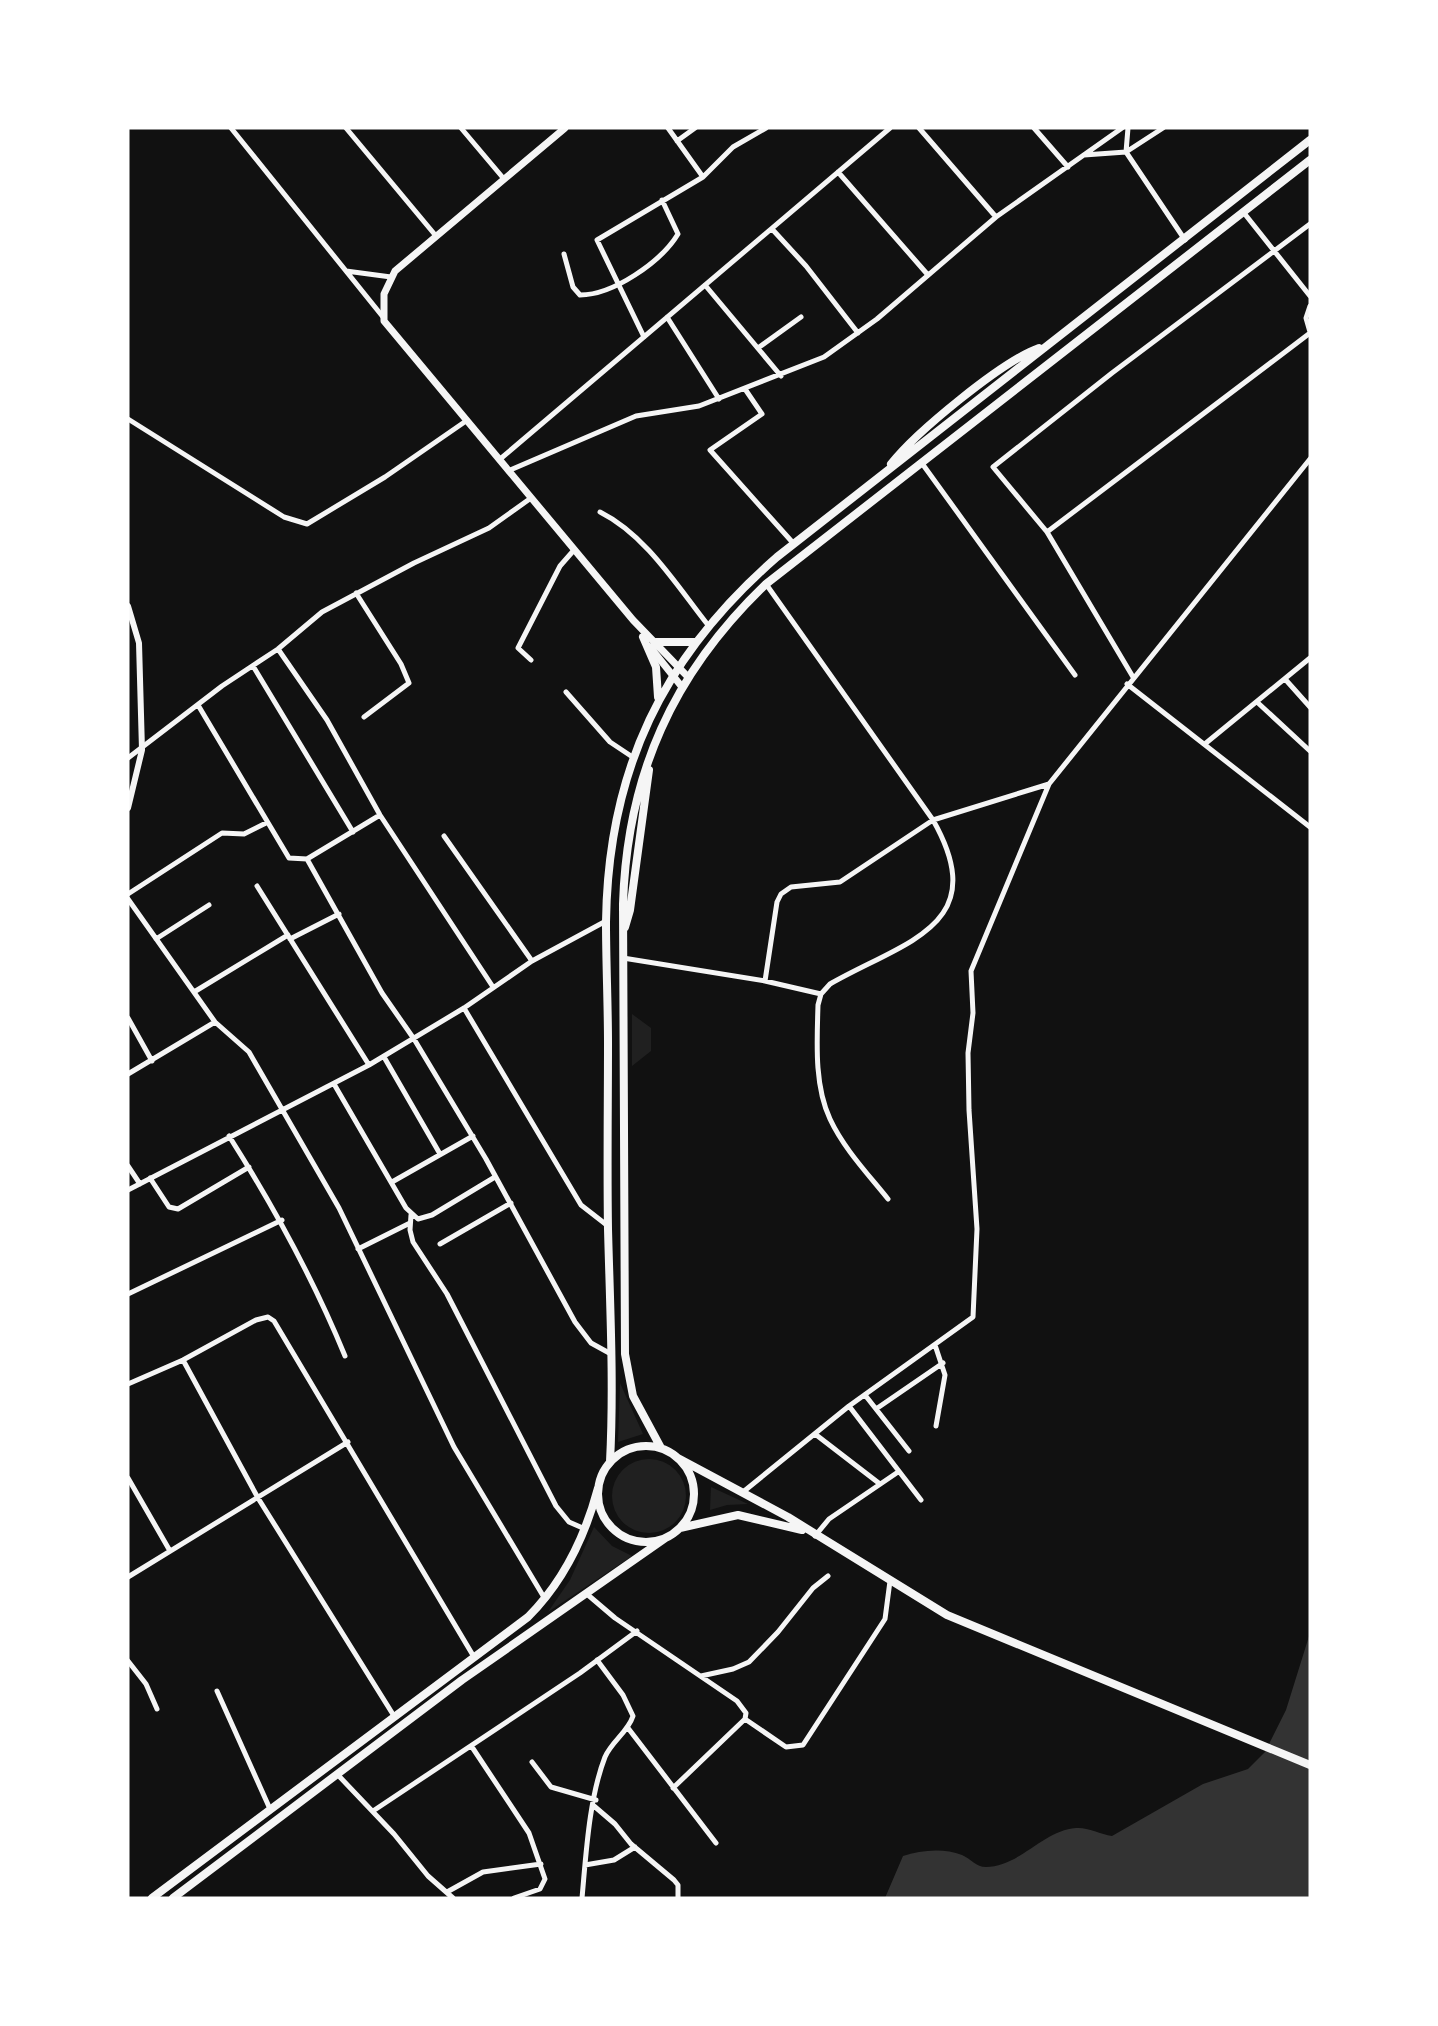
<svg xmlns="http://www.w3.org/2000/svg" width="1438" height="2026" viewBox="0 0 1438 2026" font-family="Barlow,sans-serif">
  <rect width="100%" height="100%" fill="#111"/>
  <path fill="#202020" d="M632 1014 651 1028V1051L632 1066Z
    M620 1383 643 1434 618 1442Z
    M612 1496a37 37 0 1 1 74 0a37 37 0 1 1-74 0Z
    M711 1487 748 1504 727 1505 710 1510Z
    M594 1527 612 1546 632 1556 548 1612 570 1580Z"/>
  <path fill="#333" d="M1310 1633V1898H885L903 1856C921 1850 944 1848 962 1855 971 1859 976 1867 986 1867 1019 1867 1044 1830 1076 1828 1087 1827 1100 1834 1112 1836L1203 1784 1248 1769 1265 1752 1286 1710Z"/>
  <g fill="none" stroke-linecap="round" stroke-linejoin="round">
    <path stroke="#f5f5f5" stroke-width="5" d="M231 128 383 317
      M346 128 436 236
      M461 128 504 179
      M668 128 703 177
      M919 128 996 217
      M1034 128 1068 167
      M1128 128 1126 152 1185 240
      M677 141 695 128
      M1084 155 1126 152 1163 128
      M838 172 928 275
      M1244 213 1310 296
      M772 229 806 266 858 333
      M564 254 573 287 580 295C613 295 661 262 678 234L662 200
      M346 271 391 277
      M705 285 781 376
      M1310 306 1306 318 1310 332
      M667 317 719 399
      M644 337 597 240 703 177 733 147 766 128
      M758 348 801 317
      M745 389 762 414 710 450 794 544
      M128 419 284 517 307 524 385 477 466 421
      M499 460 890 128
      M921 462 1075 675
      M508 471 636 416 699 406 824 357 877 319 996 217 1122 128
      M600 512C646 535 677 586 708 625
      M1047 532 1310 333
      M766 584 933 820C993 926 905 941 830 984L821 994 818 1005C817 1041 814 1085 830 1119 844 1149 868 1174 888 1199
      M356 593 401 664 409 683 364 717
      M278 649 327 720 380 815 493 987
      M531 660 518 648 560 566 574 550
      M253 666 353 832
      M1133 677 1047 532 993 467 1112 373 1310 224
      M1285 679 1310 707
      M1127 684 1310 827
      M566 692 610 742 634 758
      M1257 702 1310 751
      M198 705 289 858 307 859 380 815
      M1206 743 1310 658
      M128 758 222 686 278 649 322 612 414 563 489 528 531 498
      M444 836 532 961
      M307 859 382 993 414 1039 486 1159 575 1322 591 1343 611 1354
      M257 886 369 1065
      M128 894 222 833 244 834 266 823
      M128 899 215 1022 249 1052 339 1208 454 1447 545 1599
      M156 939 209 905
      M290 939 339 914
      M623 958 765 981 821 994
      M765 981 777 902 781 894 791 887 840 882 933 820 1049 784
      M194 992 288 935
      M464 1008 581 1205 608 1226
      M128 1018 152 1061
      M384 1057 440 1154
      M128 1074 215 1022
      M334 1084 406 1208 418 1219 432 1215 495 1177
      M229 1136C274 1207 313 1278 345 1356
      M128 1166 140 1184
      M150 1178 169 1207 178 1209 249 1167
      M392 1182 473 1136
      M128 1190 369 1065 464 1008 532 961 606 921
      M411 1215 410 1230 413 1242 447 1294 556 1506 569 1522 585 1529
      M440 1244 511 1203
      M358 1249 410 1223
      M128 1294 282 1220
      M935 1345 945 1375 936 1426
      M183 1360 258 1498 394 1716
      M128 1384 183 1360 256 1320 268 1317 274 1321 474 1657
      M865 1395 909 1451
      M849 1406 921 1500
      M876 1409 943 1363
      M815 1434 880 1484
      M128 1478 170 1551
      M743 1492 849 1406 973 1317 977 1229 969 1110 968 1053 973 1013 971 971 1049 784 1310 459
      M815 1536 829 1519 898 1472
      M128 1577 348 1442
      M588 1595 615 1618 737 1701 746 1713 745 1719 673 1788
      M128 1661 146 1684 157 1709
      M701 1676 733 1669 749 1662 778 1632 813 1588 828 1576
      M217 1691 270 1809
      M745 1719 786 1747 803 1745 885 1619 890 1581
      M628 1728 716 1843
      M472 1747 529 1833 545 1879 540 1889 514 1898
      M532 1762 551 1787 596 1800
      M337 1774 394 1834 428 1876 453 1898
      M594 1806 615 1824 631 1844 674 1880 678 1885V1898
      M373 1811 580 1673 637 1631
      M585 1865 614 1860 635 1847
      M447 1892 483 1872 541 1864
      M582 1898C586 1855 589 1798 605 1757 612 1741 628 1732 633 1716L623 1695 597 1660"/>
    <path stroke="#f5f5f5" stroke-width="6" d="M128 606 139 643 142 750 128 808"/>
    <path stroke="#f5f5f5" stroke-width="7" d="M565 128 395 271 384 294V321L633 620 688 677
      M650 647 682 687"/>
    <path stroke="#f5f5f5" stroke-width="8" d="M891 464C915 433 1002 361 1039 348
      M643 637 656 667 658 697
      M656 642H694
      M625 927 630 910 649 770
      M598 1494a48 48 0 1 1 96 0a48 48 0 1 1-96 0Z
      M661 1448 633 1396 625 1354 623 904C627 775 673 673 766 584L1310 160
      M676 1457 788 1517 947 1615 1310 1765
      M610 1462C614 1384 610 1306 608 1229 607 1167 608 1105 608 1044 608 1003 606 963 606 922 608 770 663 656 777 557L1310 140
      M680 1528 738 1515 802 1530
      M152 1898 528 1617C564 1581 585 1537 598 1488
      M173 1898 462 1680 667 1537"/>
  </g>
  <rect width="1438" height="2026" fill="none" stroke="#ffffff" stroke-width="259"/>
</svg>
